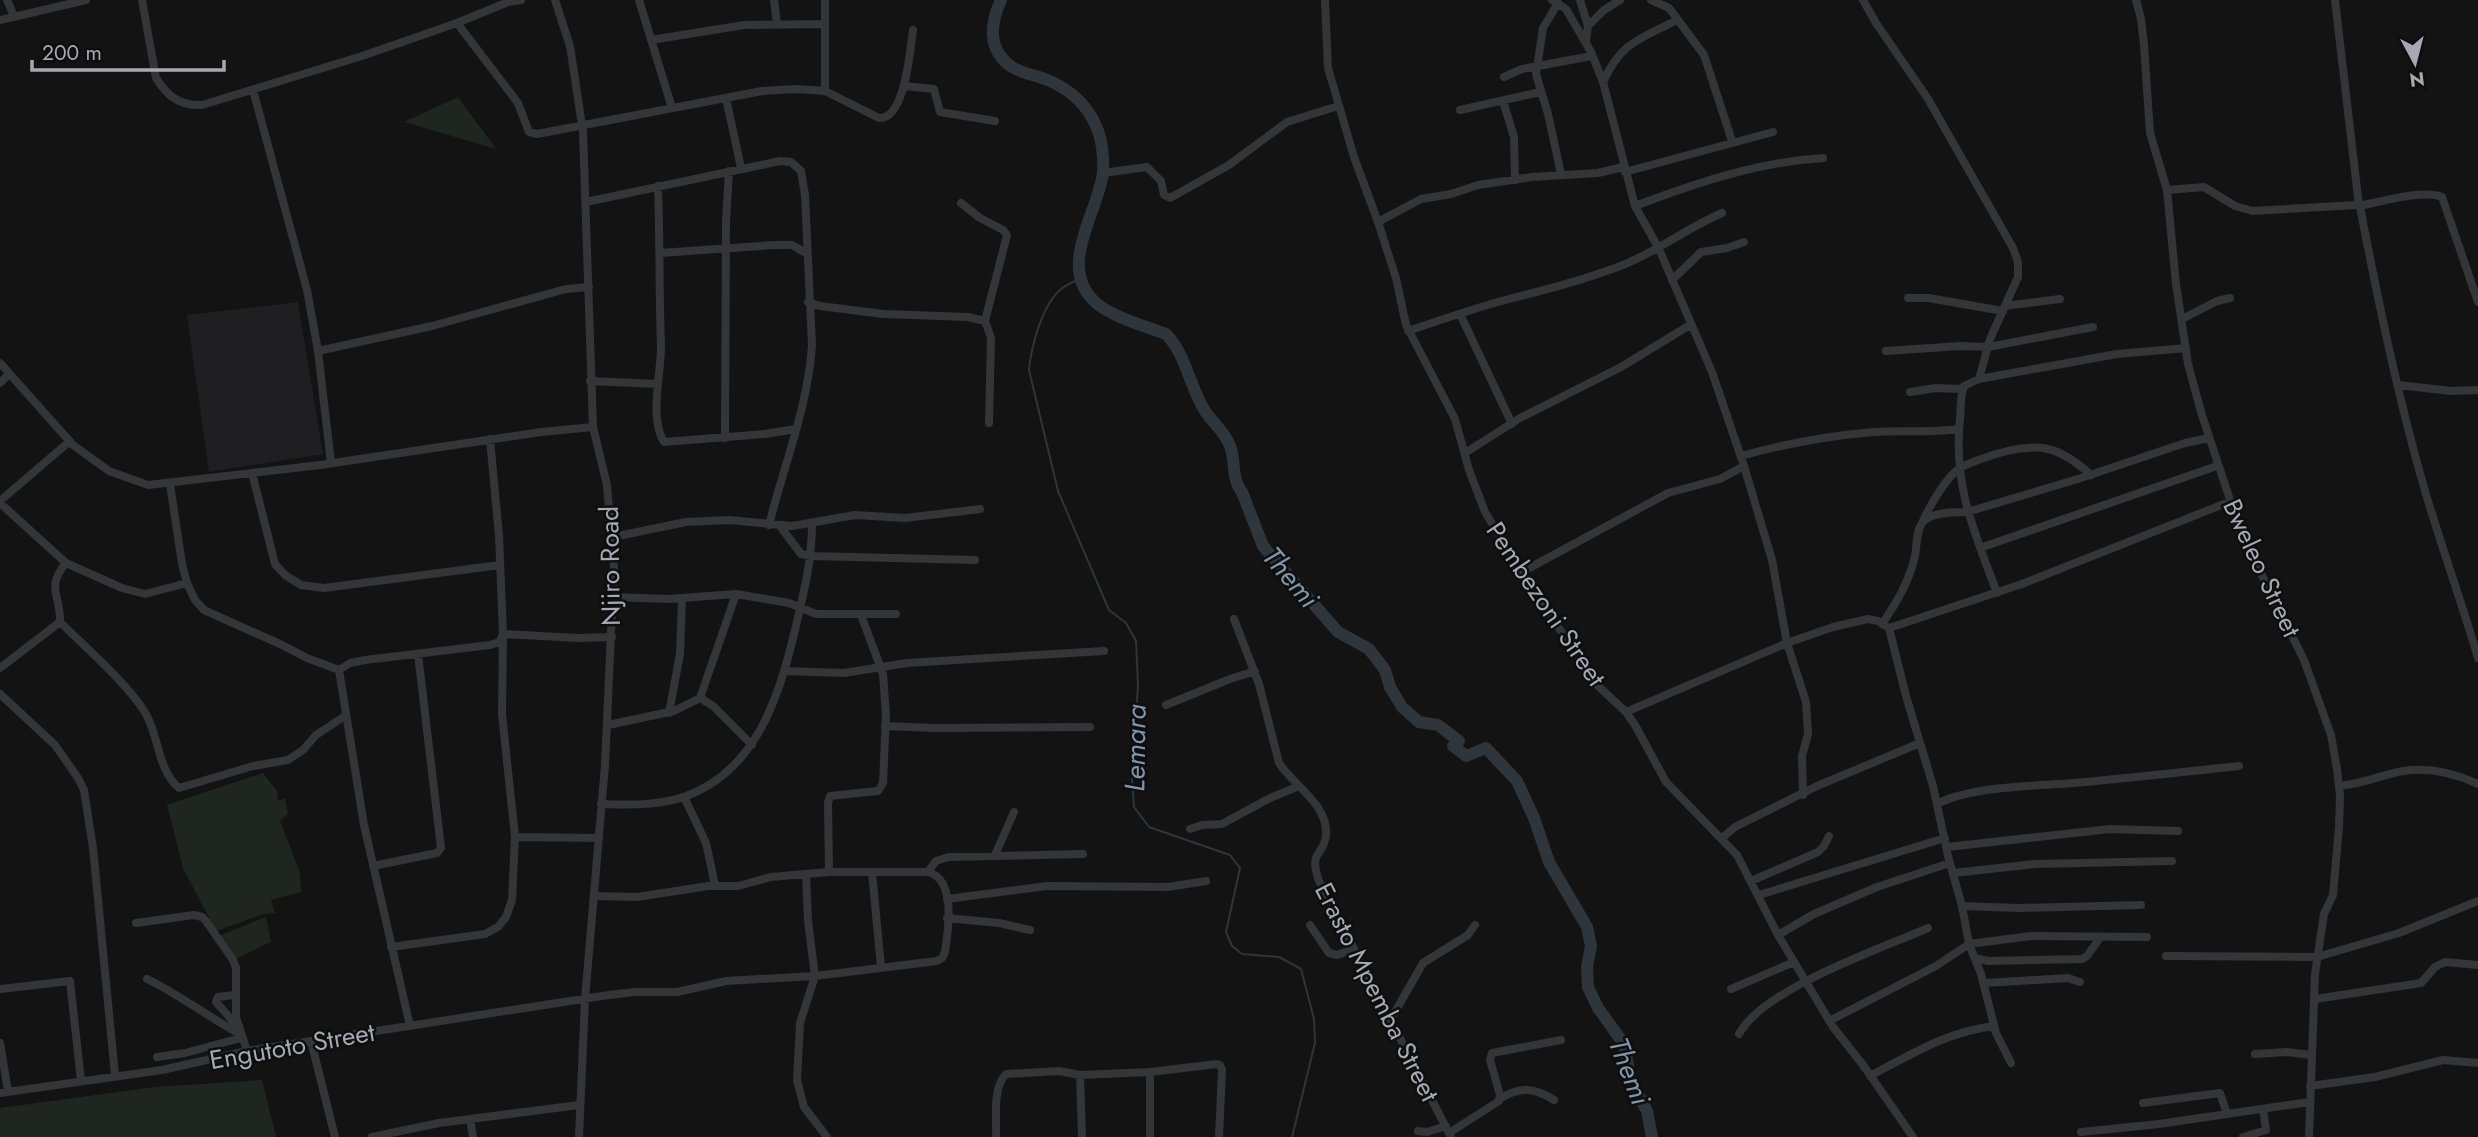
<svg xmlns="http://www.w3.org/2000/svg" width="2478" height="1137" viewBox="0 0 2478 1137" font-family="Jost,sans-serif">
  <rect width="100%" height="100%" fill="#131314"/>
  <path fill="#1f1f21" d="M298 302 323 454 209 472 187 315Z"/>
  <path fill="#1f2620" d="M458 97 496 149 404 122Z
    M263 773 277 791 278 801 285 798 288 814 280 821 300 872 301 892 271 900 275 913 264 914 216 931 183 868 167 805Z
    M266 917 271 942 235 959 219 936Z
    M262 1080 276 1137H0V1108L155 1087Z"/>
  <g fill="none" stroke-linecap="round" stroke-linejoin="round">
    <path stroke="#2e353b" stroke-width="2" d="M1080 278C1074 282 1066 285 1061 289 1042 305 1031 347 1029 370L1058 491 1109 610 1126 623 1136 641 1138 686 1132 780 1134 807 1149 827 1230 855 1240 868 1226 932 1232 946 1242 954 1279 957 1301 969 1314 1019 1315 1043 1292 1137"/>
    <path stroke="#2e353b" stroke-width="12" d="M1001 0C990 24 987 50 1012 67 1025 75 1043 76 1056 84 1075 94 1088 107 1096 126 1102 139 1104 158 1103 173 1098 212 1058 265 1093 300 1108 316 1145 326 1166 334 1186 354 1189 386 1205 411 1213 423 1225 432 1230 446 1236 461 1231 479 1242 492L1263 546 1338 632 1369 649 1385 670 1390 687 1402 707 1419 722 1438 725 1459 741 1453 746 1466 756 1486 748 1517 781 1534 818 1549 862 1587 927 1591 946 1587 967 1588 987 1598 1008 1624 1044 1631 1082 1647 1111 1652 1137"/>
    <path stroke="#343539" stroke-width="8" d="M7 0 14 16
      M142 0 156 78C168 97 180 106 202 105L362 56 457 23 508 2 521 0
      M555 0 570 46 583 132 593 427 607 485 614 567 605 765 585 999 579 1137
      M639 0 672 108
      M774 0 777 24
      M825 0V91
      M1325 0 1328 68 1354 157 1378 222 1396 278 1406 325 1455 419 1469 470 1485 512 1540 602 1576 652 1597 685 1626 712 1635 725 1666 782 1737 855 1778 935 1833 1027 1863 1065 1913 1137
      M1552 0 1566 9 1591 52 1603 82 1635 206 1659 249 1712 372 1744 466 1772 560 1787 643 1806 702 1808 734 1802 756 1803 795
      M1580 0 1588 26 1586 41
      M1651 0 1669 8 1704 55 1732 141
      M1863 0 1876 23 1928 99 2013 248 2018 262V277L1990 339 1979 379
      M2136 0 2141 19 2144 45 2150 133 2167 190 2176 284 2188 364 2201 412 2241 533 2304 660 2331 735 2337 769 2340 796 2339 827 2333 895 2324 914 2315 974 2309 1137
      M2335 0 2359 206C2380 202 2424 189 2442 197L2478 302
      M1558 3 1543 28 1536 74 1548 114 1561 174
      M0 20 86 0
      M457 23 518 103 529 132 537 134 762 91 796 89 825 91 879 118C905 120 910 50 913 30
      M1588 26 1604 10 1620 0
      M651 40 744 25 825 24
      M1504 77 1522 69 1592 56
      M1603 82C1622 41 1639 40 1677 20
      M904 86 934 89 940 112 995 121
      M253 90 307 290 318 351 331 463
      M726 98 741 168
      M1503 101 1514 137 1515 180
      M1460 110 1540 92
      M1625 172 1773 132
      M1103 173 1147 167 1161 181 1164 195 1170 198 1229 165 1287 122 1338 106
      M658 186C660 240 659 293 661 347 661 374 649 418 664 442L765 434 796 429
      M2167 190 2204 187 2235 206 2253 211 2356 205 2360 207C2378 300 2397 393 2423 484 2440 543 2461 600 2478 658
      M586 202 780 161 791 162 801 171 805 195 812 345C808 406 784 465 769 525
      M961 203 980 218 1003 230 1007 235 985 321
      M1635 206C1696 183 1758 162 1823 158
      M1378 222 1421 199 1451 194 1478 185 1532 177 1598 173 1623 167
      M660 253 774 245H792L806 253
      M1672 280 1701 252 1727 248 1744 242
      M1908 298H1929L2003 311
      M808 302 820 306 883 314 968 317 985 321 991 338 989 423
      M2005 306 2060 299
      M1460 314 1512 424
      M2182 319 2217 301 2230 298
      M1408 331C1440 320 1472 309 1505 300 1545 290 1584 280 1623 265 1658 251 1687 228 1722 213
      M318 351 432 326 566 289 589 287
      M1886 351 1960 346 1988 347 2093 327
      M0 363 73 445 109 471 148 485 320 465 541 432 593 427
      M590 381 658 384
      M0 383 9 374
      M2398 385 2451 391 2478 390
      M1910 392 1936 388 1962 389
      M725 438 726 221 729 171
      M1465 453 1520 418 1621 367 1690 325
      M1741 456C1784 444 1828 436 1873 432 1901 430 1930 433 1959 429
      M252 473 275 564 285 575 301 585 324 588 500 565
      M170 484 182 564 187 583 195 600 204 610 280 644 307 658 339 670 364 825 410 1026
      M0 501 70 441
      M0 503 66 563 122 588 145 594 187 583
      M1923 521C1929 507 1947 476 1960 468 1970 462 1984 458 1996 454 2038 442 2058 445 2091 475
      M780 526 801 554 811 556 975 560
      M613 537 686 522 729 520 792 526 855 515 905 518 980 509
      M1980 548 2217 466
      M1522 572 1668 493 1720 479 1744 466
      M1997 593C1974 531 1953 486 1960 418 1961 407 1960 396 1964 386L1979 379 2117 354 2186 348
      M613 597 668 599 736 594 789 603 816 614H896
      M1234 619 1259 684 1279 763C1294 786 1328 804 1326 835 1324 857 1308 849 1319 881L1451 1137
      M60 622C84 646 129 685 146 714 159 737 158 771 179 788L253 766 288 760 303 750 316 735 345 716
      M1882 624C1897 602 1909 582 1915 556 1917 546 1916 526 1925 520 1935 512 1955 512 1967 512L2078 479 2185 443 2209 438
      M1889 628 1906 696 1933 786 1948 856 1962 906 1969 944 1981 974 1996 1033 2011 1063
      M0 668 60 622C61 595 45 588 66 563
      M339 670 350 663 365 660 490 645 500 642 503 634 578 638 612 637
      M785 671 844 673 907 663 1104 651
      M0 694 55 745 78 778 84 790 93 848 115 1075
      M700 698 736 594
      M1166 705 1230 679 1255 671
      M1626 712 1787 643 1833 627 1868 619 1878 621 1889 628 2022 584 2229 502
      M669 713 680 654 682 598
      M608 725 674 711 700 698 713 706 752 745
      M885 726 935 728 1090 727
      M2339 786C2363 784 2381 775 2403 771 2430 767 2454 773 2478 784
      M684 797 706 843 715 885
      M601 804C629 805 659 806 686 796 755 771 779 698 794 634 803 596 812 562 812 523
      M1937 804C1971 786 2035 786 2074 783 2129 778 2184 772 2239 766
      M1190 829 1202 825 1222 824 1270 798 1299 786
      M515 837 599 838
      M1722 838 1735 827 1817 786 1920 743
      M1947 847 2110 829 2178 831
      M995 855 1014 812
      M373 866 437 853 441 848 418 654
      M829 872 828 803 830 796 878 791 883 783 886 715 883 674 861 615
      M872 872 881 967
      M928 872 936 861 949 857 1083 854
      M1953 873 2035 864 2172 861
      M806 874 808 921 815 976 800 1023 797 1080 804 1107 827 1137
      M1751 881 1818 852 1824 846 1829 836
      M1759 895 1945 838
      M947 899 1047 886 1168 887 1206 881
      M1962 906 2018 908 2141 905
      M947 918 999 923 1030 930
      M136 923 194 915 202 917 206 921 233 960 236 968V1017L247 1051
      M1310 925 1329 953 1337 955 1354 949
      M1778 935 1814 914 1877 887 1950 863
      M391 947 485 934 498 927 506 917 512 900 515 837 502 714 503 634 499 536 490 439
      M2166 956 2317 957 2399 933 2478 901
      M1975 958 1988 961 2082 959 2087 956 2100 938
      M147 979C180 995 208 1017 240 1034
      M1984 983 2068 978 2080 982
      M0 989 70 981 81 1080
      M1731 989 1794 962
      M235 995 218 997 216 1002 238 1027
      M2315 999 2421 983 2435 967 2445 962 2478 965
      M1391 1019 1423 963 1468 935 1475 925
      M1829 1021 1936 966 1969 944 2031 936 2147 937
      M1739 1034C1763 989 1880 949 1928 928
      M311 1041 335 1137
      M0 1043 8 1091
      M2255 1054 2287 1052 2311 1055
      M157 1057 185 1053 241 1038
      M1080 1075 1082 1137
      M1870 1076C1912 1054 1946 1032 1994 1026
      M2310 1086 2375 1077 2443 1060 2478 1063
      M0 1093 162 1070 247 1051 609 995 635 992H677L726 981 815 976 937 961 942 958 945 952C948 930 957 880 928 872H829L771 877 738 886H708L637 897 594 896
      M1501 1098C1521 1086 1535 1088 1554 1100
      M2143 1103 2220 1093 2227 1114
      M470 1119 473 1137
      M1418 1131 1427 1132 1446 1126
      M2081 1132 2159 1124 2309 1102
      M1449 1133 1499 1101 1500 1095 1490 1060 1492 1053 1561 1040
      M372 1137 439 1123 579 1105
      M996 1137C997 1119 992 1088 1006 1074L1059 1071 1080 1075 1150 1072 1217 1064 1220 1065 1222 1070 1219 1137
      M1150 1137V1072
      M2243 1137 2266 1130 2263 1109"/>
  </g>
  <g text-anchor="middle" stroke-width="5" stroke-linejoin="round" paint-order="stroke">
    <g font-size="26" fill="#a6a9b3" stroke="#0e0e0f">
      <text transform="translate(610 566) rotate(-91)" y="9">Njiro Road</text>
      <text transform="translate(2262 568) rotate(65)" y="9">Bweleo Street</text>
      <text transform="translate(1546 604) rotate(56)" y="9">Pembezoni Street</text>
      <text transform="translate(1377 992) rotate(63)" y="9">Erasto Mpemba Street</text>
      <text transform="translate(292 1046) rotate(-10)" y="9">Engutoto Street</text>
    </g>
    <g font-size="28" font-style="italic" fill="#8095aa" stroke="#0e0e0f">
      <text transform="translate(1291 577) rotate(50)" y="10">Themi</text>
      <text transform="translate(1135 748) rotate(-89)" y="10">Lemara</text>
      <text transform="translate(1630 1071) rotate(69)" y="10">Themi</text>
    </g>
  </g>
  <g transform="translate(2415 63) rotate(173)" stroke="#0e0e0f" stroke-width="5" paint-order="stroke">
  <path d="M0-5L12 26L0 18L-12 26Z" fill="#a6a9b3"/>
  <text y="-10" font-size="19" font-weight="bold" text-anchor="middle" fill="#a6a9b3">N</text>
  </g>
  <path d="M32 60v10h192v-10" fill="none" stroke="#a6a9b3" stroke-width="3.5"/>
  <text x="42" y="60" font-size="21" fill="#a6a9b3" stroke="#0e0e0f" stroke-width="5" paint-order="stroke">200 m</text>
</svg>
